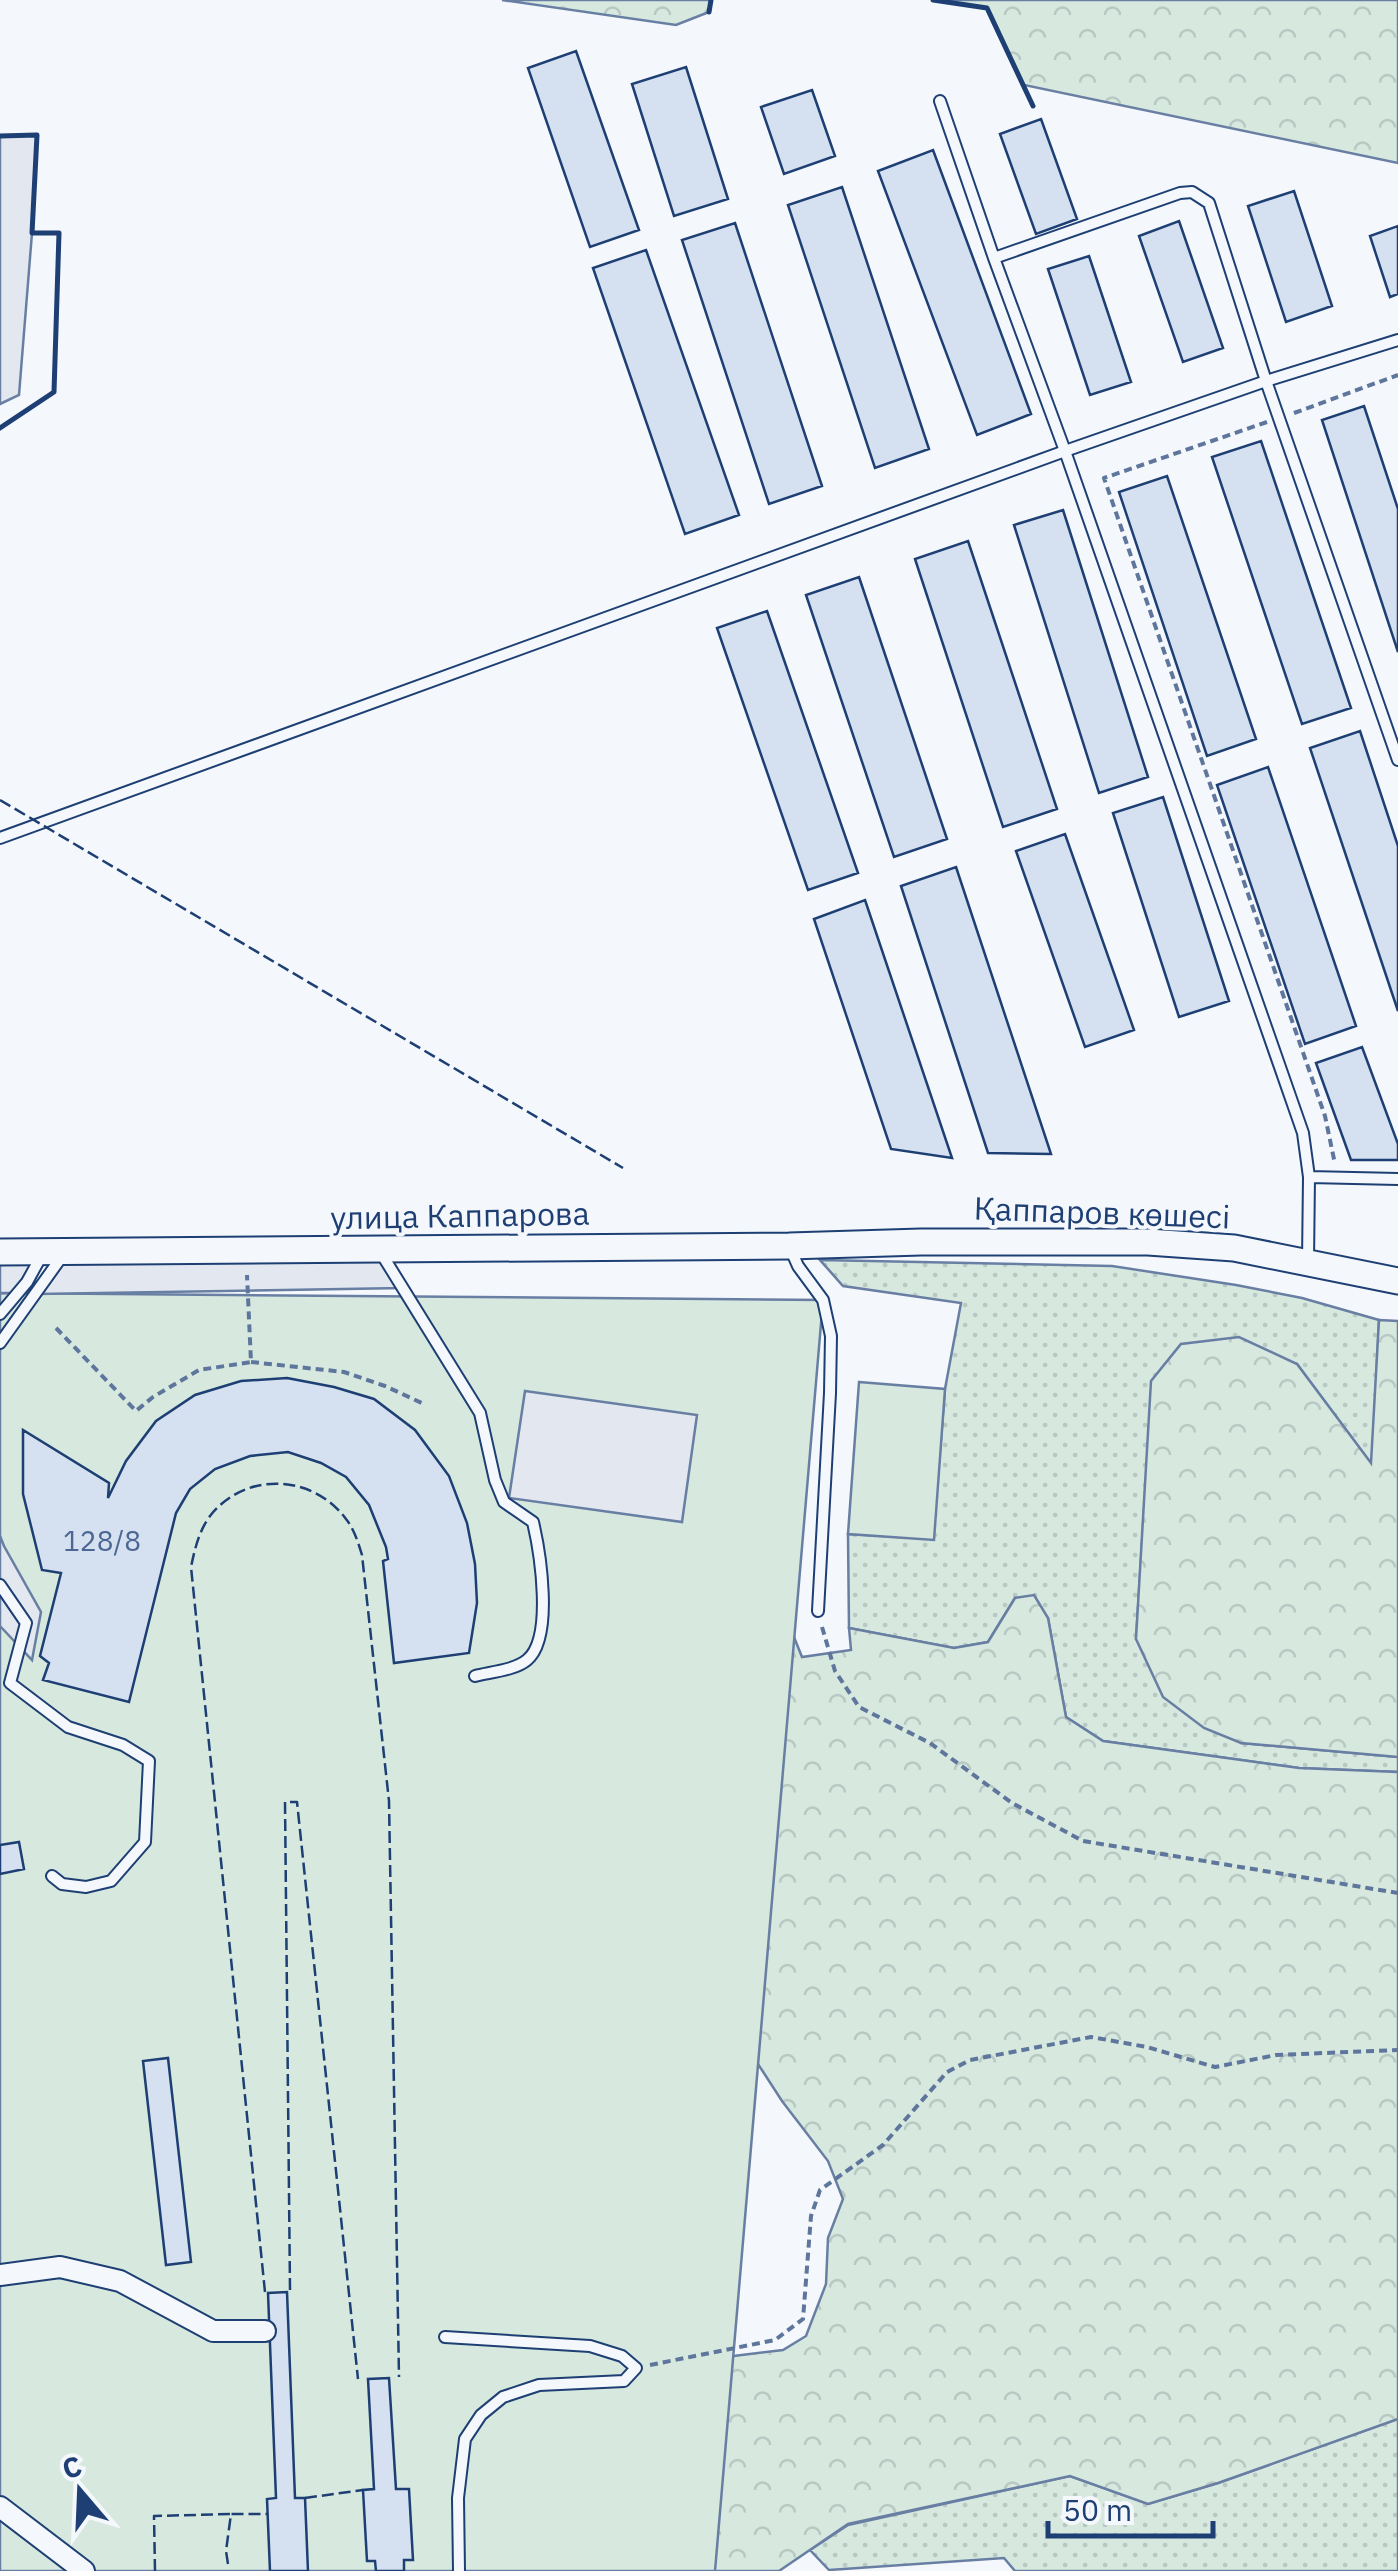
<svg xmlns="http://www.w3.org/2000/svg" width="1398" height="2571" viewBox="0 0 1398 2571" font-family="'IBM Plex Sans',sans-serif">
  <defs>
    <pattern id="grass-dots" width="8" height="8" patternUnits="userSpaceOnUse" patternTransform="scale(2.5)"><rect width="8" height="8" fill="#d7e8df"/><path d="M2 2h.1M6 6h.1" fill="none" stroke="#b8c8c3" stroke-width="1.8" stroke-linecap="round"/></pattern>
    <pattern id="forest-crowns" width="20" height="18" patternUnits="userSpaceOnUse" patternTransform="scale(2.5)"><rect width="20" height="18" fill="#d7e8df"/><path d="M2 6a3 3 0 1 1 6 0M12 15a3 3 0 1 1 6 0" fill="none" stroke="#b8c8c3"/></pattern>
  </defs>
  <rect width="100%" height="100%" fill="#f4f7fb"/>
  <path fill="url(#grass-dots)" stroke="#687fa3" stroke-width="2.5" d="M820 1260 1112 1266 1236 1285 1302 1298 1379 1320 1372 1465 1297 1364 1181 1344 1152 1381 1136 1639 1241 1743 1398 1757V1772L1299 1768 1103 1741 1066 1717 1048 1618 1015 1598 988 1642 954 1648 849 1628 848 1534 933 1539 945 1389 961 1303 843 1286Z
    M1398 2419V2571H1015L1004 2558 829 2570 810 2550 848 2525 1070 2476 1148 2504 1218 2483Z"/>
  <path fill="url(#forest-crowns)" stroke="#687fa3" stroke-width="2.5" d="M502 0H711L709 12 676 25Z
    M933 0H1398V163L1024 85 987 8Z
    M1379 1320 1398 1321V1757L1241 1743 1204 1728 1163 1697 1136 1639 1151 1381 1181 1344 1239 1337 1297 1364 1371 1463Z
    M1034 1595 1048 1618 1066 1717 1103 1741 1299 1768 1398 1772V2419L1218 2483 1148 2504 1070 2476 848 2524 779 2571H482L636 2368 783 2350 806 2336 826 2284 828 2238 843 2199 828 2161 782 2101 758 2064 719 2025 778 1597 802 1657 851 1650 849 1628 954 1648 988 1642 1015 1598Z"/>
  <path fill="#d7e8df" stroke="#687fa3" stroke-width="2.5" d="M0 1293 823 1300 715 2571H0Z
    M859 1382 945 1389 934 1540 848 1534Z"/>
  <path fill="#e3e8f0" stroke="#687fa3" stroke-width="2.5" d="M37 135 32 233 19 395 0 404V136Z
    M378 1248 402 1288 37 1294 65 1252Z
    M0 1252H44L18 1293H0Z
    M525 1391 697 1415 682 1522 509 1498Z
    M0 1536 4 1546 41 1612 32 1660 0 1626Z"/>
  <path fill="#d5e0f0" stroke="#1d3f73" stroke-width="2.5" d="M576 51 639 230 590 247 528 68Z
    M686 67 728 199 674 216 632 84Z
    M812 90 835 156 784 174 761 107Z
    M1041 119 1077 219 1036 234 1000 134Z
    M933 150 1031 414 977 435 878 171Z
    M842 187 929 449 875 468 788 205Z
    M1294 191 1332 306 1286 322 1248 206Z
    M1179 221 1223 348 1183 362 1139 236Z
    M735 223 822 486 769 504 682 240Z
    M1398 226V294L1390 297 1370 236Z
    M646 250 739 515 685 534 593 268Z
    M1089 256 1131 382 1090 395 1048 269Z
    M1364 406 1398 509V652L1322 420Z
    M1261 441 1351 708 1302 724 1212 457Z
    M1167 476 1256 739 1207 756 1119 492Z
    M1063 510 1148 777 1099 793 1014 525Z
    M968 541 1057 809 1003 827 915 559Z
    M859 577 947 839 894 857 806 595Z
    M767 611 858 873 808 890 717 628Z
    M1360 731 1398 846V1011L1310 748Z
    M1268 767 1356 1026 1305 1044 1217 785Z
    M1163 797 1229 1001 1179 1017 1113 813Z
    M1065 834 1134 1030 1085 1047 1016 851Z
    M956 867 1051 1154 988 1153 901 886Z
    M865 900 952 1158 891 1149 814 919Z
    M1362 1047 1398 1144V1160H1351L1316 1063Z
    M287 1378 334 1387 374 1399 415 1430 449 1476 467 1523 475 1564 477 1603 469 1653 394 1663 383 1561 388 1559 386 1547 369 1505 346 1477 321 1463 288 1452 250 1456 215 1469 190 1489 176 1513 129 1702 43 1680 49 1663 40 1656 61 1573 42 1570 23 1494V1430L109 1483 108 1498 126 1461 156 1421 195 1395 241 1381Z
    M19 1842 24 1869 0 1874V1845Z
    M168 2058 191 2262 166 2265 143 2061Z
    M287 2292 295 2498H305L308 2571H270L267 2499 276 2498 268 2293Z
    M389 2378 396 2489H409L413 2560H404V2571H376L375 2561H367L363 2490 374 2489 368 2379Z"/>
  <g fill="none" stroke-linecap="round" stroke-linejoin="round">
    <defs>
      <path id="service" d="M940 101 994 258
        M0 838 1065 451 1266 381 1398 340
        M1309 1177 1398 1179
        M790 1248 798 1266 823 1300 831 1336 830 1393 818 1611
        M381 1253 480 1413 495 1480 504 1502 533 1522C540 1552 554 1638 527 1660 515 1670 491 1672 475 1676
        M1308 1261 1309 1177 1303 1133 1065 451 994 258 1180 193 1192 192 1209 203 1266 381 1398 760
        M0 1314 27 1282 43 1253
        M0 1343 63 1255
        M0 1585 26 1623 10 1683 68 1727 123 1745 149 1761 145 1842 111 1881 86 1887 62 1884 52 1876
        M445 2337 590 2346 622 2356 636 2368 624 2381 539 2385 503 2397 481 2415 465 2439 458 2498 459 2571"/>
      <path id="minor" d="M0 2275 60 2267 120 2281 213 2331H265
        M0 2507 84 2571"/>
      <path id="tertiary" d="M0 1252 789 1246 921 1242H1148L1234 1248 1398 1281"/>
    </defs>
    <use href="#service" stroke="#1d3f73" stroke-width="14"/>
    <use href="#minor" stroke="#1d3f73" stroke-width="24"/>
    <use href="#tertiary" stroke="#1d3f73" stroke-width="29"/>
    <path stroke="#5e769c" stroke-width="4" stroke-dasharray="8 5" stroke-linecap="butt" d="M1294 413 1398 375
      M1267 422 1104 478 1325 1116 1335 1164
      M56 1328 136 1411 153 1397 199 1370 251 1362 247 1275
      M251 1362 344 1372 385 1386 424 1404
      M822 1627 835 1671 859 1707 930 1743 1012 1803 1083 1841 1398 1893
      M650 2365 775 2340 803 2319 811 2216 820 2190 883 2145 947 2072 970 2060 1091 2037 1147 2047 1215 2067 1276 2055 1398 2050"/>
    <use href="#service" stroke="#f4f7fb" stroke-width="10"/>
    <use href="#minor" stroke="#f4f7fb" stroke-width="20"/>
    <use href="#tertiary" stroke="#f4f7fb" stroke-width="25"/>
    <path stroke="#1d3f73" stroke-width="2.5" stroke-dasharray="12 5" stroke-linecap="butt" d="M0 800 623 1168
      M290 2290 285 1802H297L358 2379
      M265 2292 191 1567C195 1548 199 1531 210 1516 245 1471 313 1474 346 1519 354 1529 358 1542 362 1555L389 1801 399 2377
      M305 2498 363 2490
      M228 2564 226 2551 231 2514H267
      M155 2571 154 2516 231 2514"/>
    <path stroke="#1d3f73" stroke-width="5" d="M933 0 987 8 1033 106
      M709 12 711 0
      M0 136 37 135 32 233H59L54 392 0 428"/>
  </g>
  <g text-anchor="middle" stroke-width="8" stroke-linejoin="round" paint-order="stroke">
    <g font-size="28" fill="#4b6792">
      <text x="102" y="1551">128/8</text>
    </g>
    <g font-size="32" fill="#1d3f73" stroke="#f4f7fb">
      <text transform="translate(1102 1213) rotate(2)" y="11">Қаппаров көшесі</text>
      <text transform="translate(460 1216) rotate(-1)" y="11">улица Каппарова</text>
    </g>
  </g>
  <g transform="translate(80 2491) rotate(341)" stroke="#f4f7fb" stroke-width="8" paint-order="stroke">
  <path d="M0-8L18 38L0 25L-18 38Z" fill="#1d3f73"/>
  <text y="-15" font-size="28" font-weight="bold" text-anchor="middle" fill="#1d3f73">С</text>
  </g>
  <path d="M1048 2521v15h165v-15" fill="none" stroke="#1d3f73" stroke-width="5"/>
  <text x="1063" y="2521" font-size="30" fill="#1d3f73" stroke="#f4f7fb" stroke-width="8" paint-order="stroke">50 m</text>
</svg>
